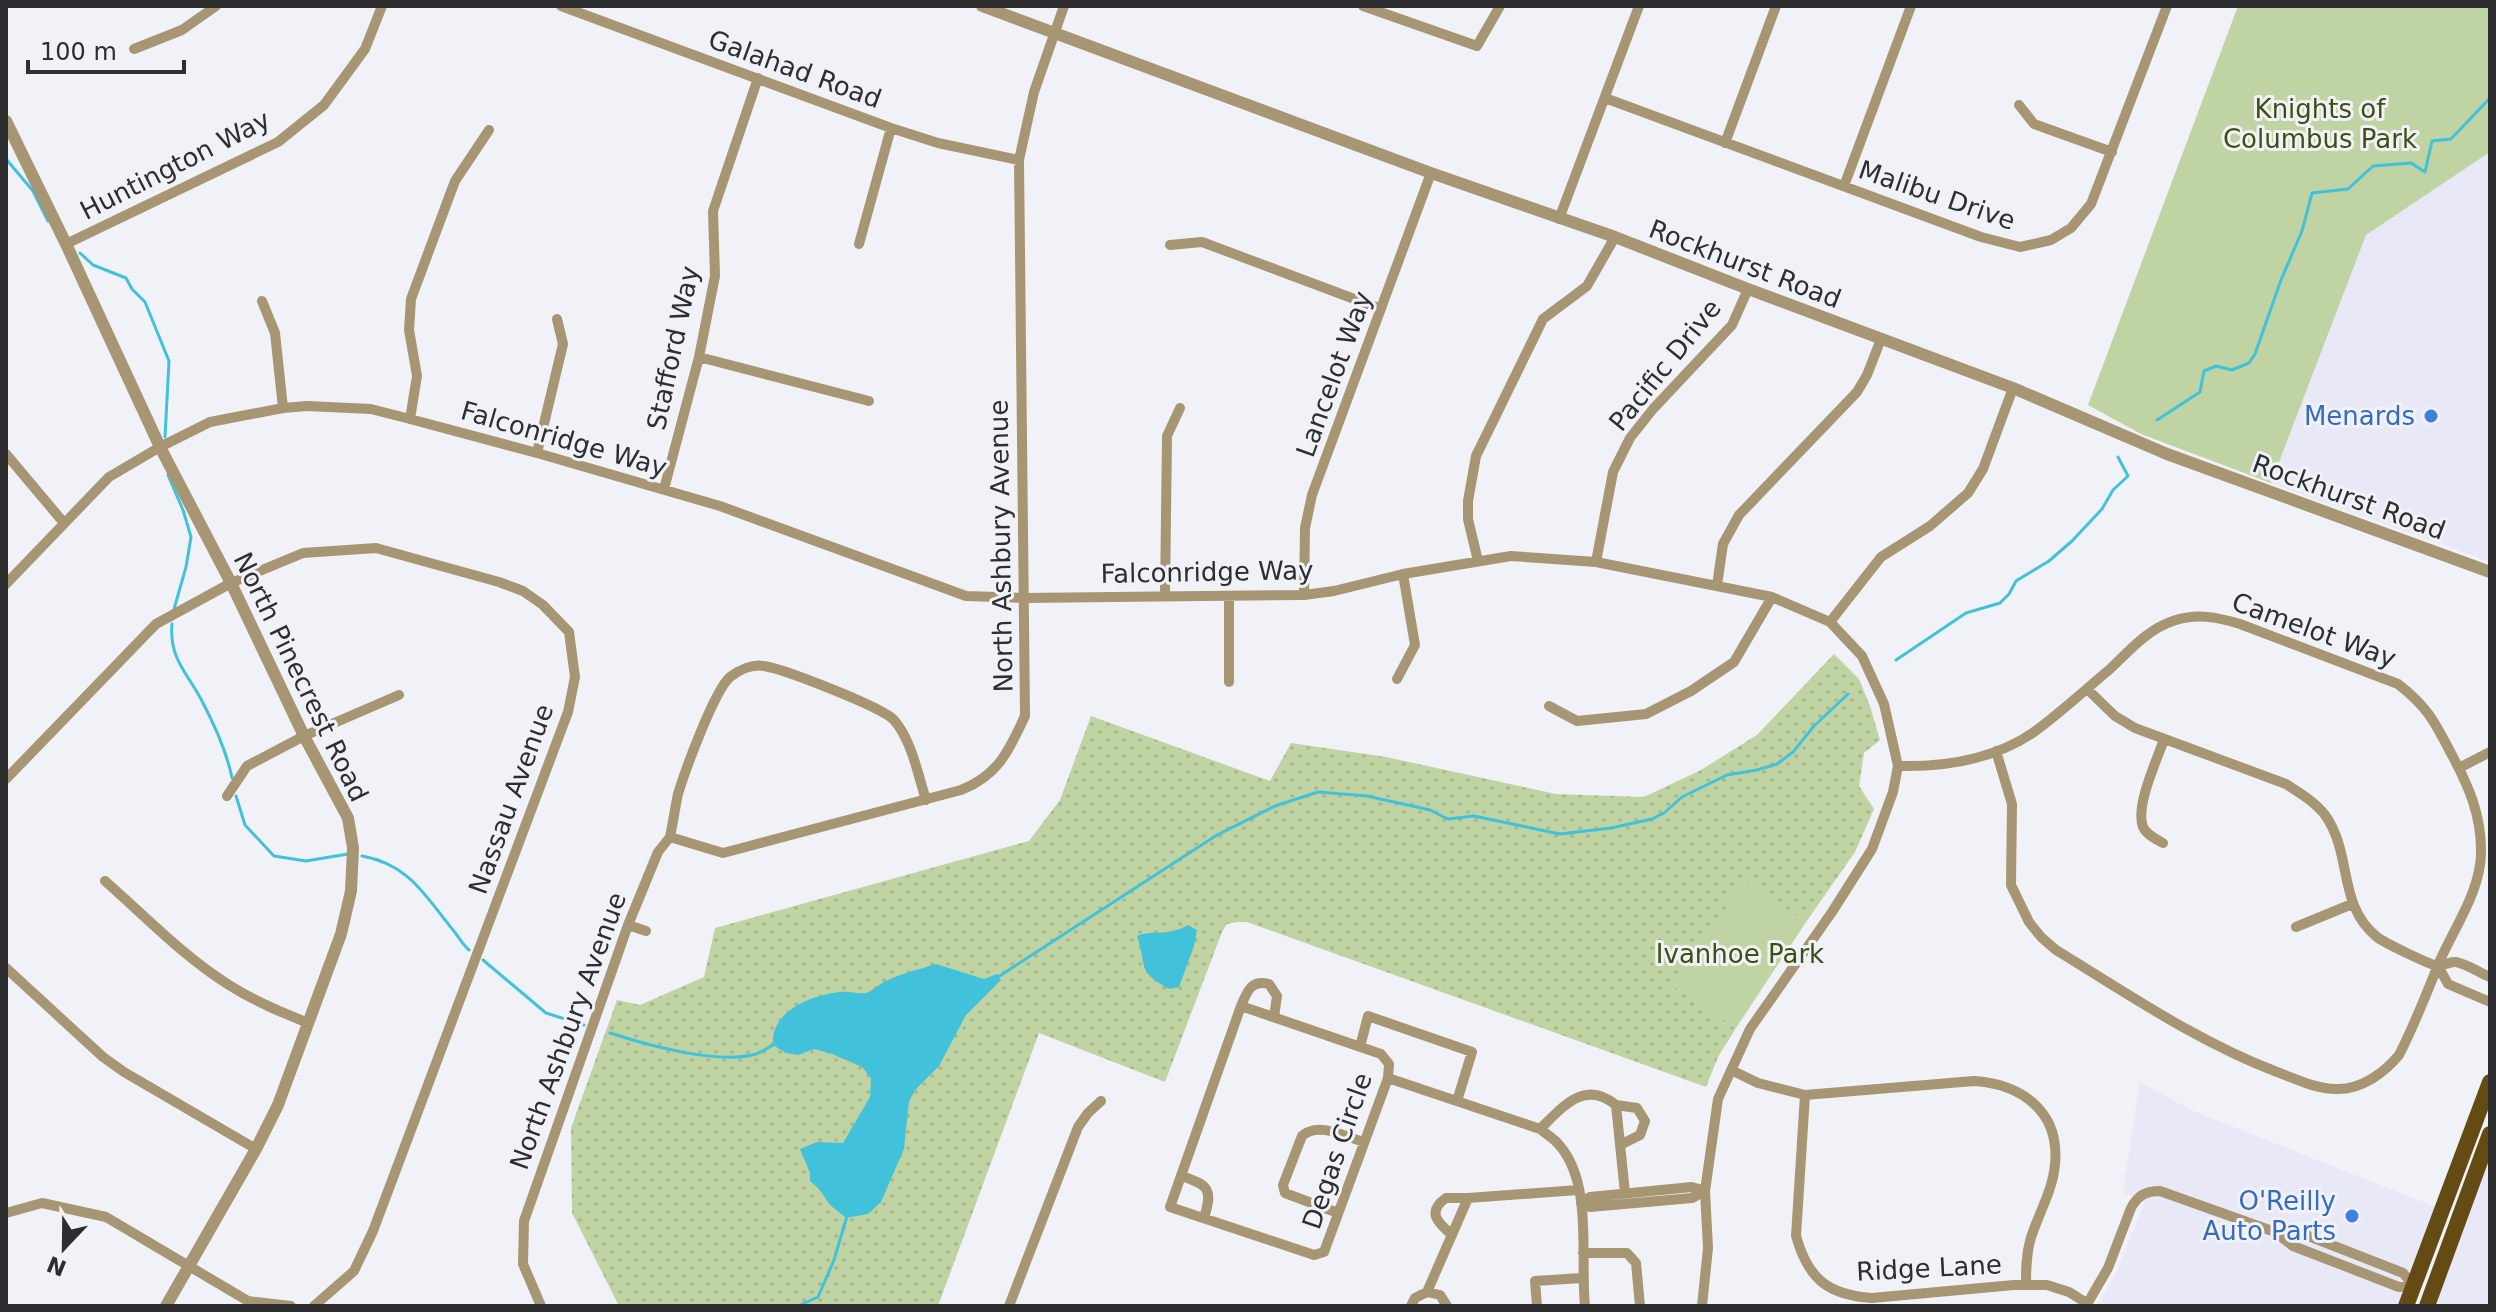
<svg xmlns="http://www.w3.org/2000/svg" width="2496" height="1312" viewBox="0 0 2496 1312" font-family="'DejaVu Sans',sans-serif">
  <defs>
    <pattern id="grass-dots" width="8" height="8" patternUnits="userSpaceOnUse" patternTransform="scale(2)"><rect width="8" height="8" fill="#c0d3a2"/><path d="M2 2h.1M6 6h.1" fill="none" stroke="#a5b58c" stroke-width="1.8" stroke-linecap="round"/></pattern>
  </defs>
  <rect width="100%" height="100%" fill="#f1f1f8"/>
  <path fill="#e8e8f7" d="M2490 152V562L2271 483 2366 235Z
    M2140 1082 2193 1111 2436 1207 2397 1306H2097L2116 1273 2145 1202 2123 1192Z
    M2490 1157V1306H2435Z"/>
  <path fill="url(#grass-dots)" d="M1834 654 1859 679 1870 706 1880 740 1864 753 1859 786 1874 809 1855 852 1806 922 1744 881 1673 986 1736 1028 1718 1057 1706 1087 1247 922H1237L1227 924 1222 932 1165 1082 1039 1033 938 1306H619L572 1213 571 1128 617 1000 640 1005 704 977 715 928 1029 841 1060 800 1091 716 1270 781 1291 743 1386 757 1556 794 1644 797 1701 770 1757 735Z"/>
  <path fill="#c0d3a2" d="M2238 6H2490V152L2366 235 2271 483 2141 434 2088 405Z
    M1744 880 1806 922 1736 1028 1673 986Z"/>
  <path fill="#42c2da" d="M1188 925 1197 930 1194 946 1179 987 1169 989C1136 970 1148 969 1137 936 1155 929 1167 937 1188 925Z
    M936 964 984 979 997 974 1001 980 966 1015 939 1066 916 1089 909 1101 904 1149 881 1202 868 1214 846 1218 830 1205 819 1189 810 1181V1173L800 1149 817 1142 843 1143 870 1097 871 1078 862 1067 832 1054 814 1049 798 1055 786 1053 773 1045C770 1011 812 995 840 992 849 991 858 994 866 993 873 991 880 983 888 980 903 973 920 969 936 964Z"/>
  <g fill="none" stroke-linecap="round" stroke-linejoin="round">
    <path stroke="#42c2da" stroke-width="3" d="M6 159 33 191 48 221
      M80 253 93 265 126 278 132 289 145 302 169 361 165 437
      M2157 420 2200 392 2204 371 2216 366 2232 370 2249 363 2255 354 2281 280 2302 231 2312 193 2348 189 2373 166 2411 163 2425 172 2432 141 2451 139 2490 98
      M168 475 183 510 191 537 186 567 174 609
      M172 624C169 660 188 673 203 703 215 726 227 753 232 778
      M1896 660 1966 613 2000 603 2009 594 2016 581 2049 561 2072 541 2102 509 2113 490 2128 476 2118 457
      M236 796 245 825 274 856 306 861 348 854
      M362 856C409 864 426 897 453 930 459 937 462 944 469 950
      M483 960 546 1013 584 1025
      M998 977 1217 835 1275 806 1318 792 1367 796 1430 810 1448 819 1474 816 1560 834 1611 828 1652 819 1664 813 1682 797 1727 775 1757 770 1777 764 1793 752 1814 726 1848 694
      M610 1033C647 1045 718 1065 756 1054 761 1052 768 1048 773 1045
      M798 1306 818 1297 834 1260 847 1216"/>
    <path stroke="#a79674" stroke-width="10" d="M561 6 891 128 938 143 1019 160
      M1363 6 1477 46 1500 6
      M134 49 182 30 216 6
      M1605 98 1981 237 2020 247 2051 240 2071 228 2091 204 2167 6
      M2019 105 2034 124 2112 152
      M1725 143 1776 6
      M1844 186 1911 6
      M1559 219 1639 6
      M66 244 278 142 324 105 365 49 382 6
      M859 244 891 128
      M1170 245 1202 242 1381 309
      M262 301 275 333 283 408
      M699 357 869 401
      M410 419 417 376 409 330 411 299 455 181 489 130
      M537 453 563 344 557 319
      M6 454 64 523
      M664 489 699 357 715 276 713 211 758 78
      M1478 561 1468 519V501L1476 456 1543 319 1587 286 1615 237
      M1596 562 1613 472 1630 438 1653 409 1732 325 1748 289
      M6 584 109 477 160 447 210 422 283 408 307 406 371 409 410 419 537 453 720 506 966 596 1023 598 1304 595 1334 591 1403 574 1511 556 1596 562 1772 597 1830 622 1862 656 1884 704 1898 766 1893 792 1872 849 1832 912 1750 1029 1718 1099 1705 1191 1708 1248 1702 1306
      M1717 585 1723 544 1739 515 1857 392 1867 375 1881 339
      M1304 595 1305 528 1312 495 1431 173
      M1165 596 1167 436 1180 408
      M1229 596V682
      M1830 622 1881 557 1930 526 1968 493 1983 469 2013 388
      M1397 679 1415 645 1403 574
      M2087 689 2115 716 2135 728 2286 784C2300 793 2315 802 2325 815 2353 854 2337 905 2377 937 2383 942 2430 965 2438 966 2444 966 2450 961 2456 962 2467 964 2480 973 2490 977
      M1549 706 1577 721 1646 714 1691 691 1734 662 1772 597
      M1898 766C1945 767 1995 759 2034 732 2060 713 2085 690 2110 669 2129 651 2148 629 2173 621 2197 613 2217 617 2240 624L2398 684C2429 708 2435 723 2453 757 2469 787 2481 815 2481 850 2482 890 2453 929 2438 965 2426 995 2414 1026 2399 1055 2384 1073 2361 1090 2336 1089 2316 1089 2296 1079 2277 1072 2198 1042 2128 994 2056 950L2041 937 2029 922 2011 885 2012 804 1996 751
      M2459 768 2490 752
      M6 779 156 624 231 583 303 553 376 548 499 582 523 591 543 605 569 632 575 677 568 712 373 1231 354 1271 314 1306
      M227 796 247 766 304 736 399 695
      M670 837C673 823 675 808 678 794 685 771 714 691 730 677 739 670 752 664 764 666 784 669 882 707 894 720 912 741 918 775 926 800
      M2163 843C2156 839 2147 835 2143 827 2135 805 2157 761 2164 739
      M105 881C145 916 184 957 229 985 254 1001 281 1012 308 1023
      M628 925 646 931
      M2296 927 2352 904
      M2438 966 2448 984 2490 1002
      M6 968 103 1057 124 1072 256 1149
      M1241 1006 1381 1054 1389 1064 1388 1078 1324 1252 1314 1255 1170 1207Z
      M1241 1006C1247 992 1251 979 1269 984L1277 996 1274 1017
      M1360 1047 1368 1016 1472 1052 1457 1101
      M1731 1070 1758 1083 1805 1095 1974 1081C2021 1084 2060 1111 2055 1164 2053 1191 2037 1216 2030 1241 2026 1256 2026 1270 2026 1285
      M1388 1078 1540 1129C1546 1134 1555 1139 1560 1146 1593 1185 1580 1257 1585 1306
      M1805 1095 1796 1236C1808 1279 1828 1295 1872 1298L2014 1285H2047L2069 1292 2088 1304
      M1616 1105 1637 1108 1645 1121 1640 1135 1620 1145
      M1540 1129C1563 1107 1584 1079 1616 1105L1625 1193
      M1181 1176C1209 1185 1213 1189 1204 1218
      M1581 1203 1590 1207 1692 1198 1705 1191
      M1581 1203 1590 1197 1692 1187 1705 1191
      M6 1213 42 1203 106 1217 248 1301 291 1306
      M1338 1213 1285 1193 1283 1185 1302 1136C1318 1121 1346 1137 1364 1142
      M2275 1232H2298L2306 1235 2403 1273 2414 1286
      M1452 1235C1438 1223 1426 1212 1446 1198H1468
      M1583 1253H1627L1636 1263 1640 1306
      M1427 1292 1468 1198 1578 1190
      M541 1306 523 1264 524 1221 628 925 658 852 670 837 723 853 961 790C999 775 1009 750 1025 716L1019 160 1034 92 1064 6
      M1009 1306 1078 1127 1088 1113 1101 1101
      M1411 1306 1415 1298 1427 1292 1440 1295 1447 1306
      M1537 1306 1535 1281 1582 1278
      M2086 1306 2108 1268 2131 1208C2138 1195 2146 1191 2160 1191L2275 1232 2293 1246 2399 1287 2414 1286"/>
    <path stroke="#a79674" stroke-width="12" d="M982 6 1431 173 1615 237 1748 289 2013 388 2167 454 2490 572
      M6 121 66 244 160 447 231 583 304 736 348 818 353 848 351 891 341 934 278 1105 256 1149 166 1306"/>
    <path stroke="#644b14" stroke-width="16" d="M2406 1306 2490 1082
      M2427 1306 2490 1134"/>
  </g>
  <g fill="#3f7fe0" stroke="#f1f1f8" stroke-width="3">
    <circle cx="2431" cy="416" r="8"/>
    <circle cx="2352" cy="1216" r="8"/>
  </g>
  <g text-anchor="middle" stroke-width="6" stroke-linejoin="round" paint-order="stroke">
    <g font-size="26" fill="#2e2e30" stroke="#f1f1f8">
      <text transform="translate(795 69) rotate(20)" y="9">Galahad Road</text>
      <text transform="translate(175 165) rotate(-27)" y="9">Huntington Way</text>
      <text transform="translate(1937 195) rotate(19)" y="9">Malibu Drive</text>
      <text transform="translate(1745 264) rotate(21)" y="9">Rockhurst Road</text>
      <text transform="translate(673 348) rotate(-78)" y="9">Stafford Way</text>
      <text transform="translate(1665 365) rotate(-51)" y="9">Pacific Drive</text>
      <text transform="translate(1334 374) rotate(-70)" y="9">Lancelot Way</text>
      <text transform="translate(564 439) rotate(16)" y="9">Falconridge Way</text>
      <text transform="translate(2349 497) rotate(20)" y="9">Rockhurst Road</text>
      <text transform="translate(1001 546) rotate(-91)" y="9">North Ashbury Avenue</text>
      <text transform="translate(1207 572) rotate(-1)" y="9">Falconridge Way</text>
      <text transform="translate(2314 630) rotate(20)" y="9">Camelot Way</text>
      <text transform="translate(301 677) rotate(64)" y="9">North Pinecrest Road</text>
      <text transform="translate(511 799) rotate(-70)" y="9">Nassau Avenue</text>
      <text transform="translate(568 1031) rotate(-70)" y="9">North Ashbury Avenue</text>
      <text transform="translate(1337 1151) rotate(-71)" y="9">Degas Circle</text>
      <text transform="translate(1929 1268) rotate(-3)" y="9">Ridge Lane</text>
    </g>
    <g font-size="26" fill="#3d5014" stroke="#f1f1f8">
      <text x="2320" y="118">Knights of<tspan x="2320" dy="30">Columbus Park</tspan></text>
      <text x="1740" y="963">Ivanhoe Park</text>
    </g>
    <g font-size="26" fill="#366cbe" stroke="#f1f1f8" text-anchor="end">
      <text x="2415" y="425">Menards</text>
      <text x="2336" y="1210">O'Reilly<tspan x="2336" dy="30">Auto Parts</tspan></text>
    </g>
  </g>
  <rect width="2496" height="1312" fill="none" stroke="#2e2e30" stroke-width="16"/>
  <g transform="translate(64 1248) rotate(202)" stroke="#f1f1f8" stroke-width="6" paint-order="stroke">
  <path d="M0-6L14 30L0 20L-14 30Z" fill="#2e2e30"/>
  <text y="-12" font-size="22" font-weight="bold" text-anchor="middle" fill="#2e2e30">N</text>
  </g>
  <path d="M28 60v12h156v-12" fill="none" stroke="#2e2e30" stroke-width="4"/>
  <text x="40" y="60" font-size="24" fill="#2e2e30" stroke="#f1f1f8" stroke-width="6" paint-order="stroke">100 m</text>
</svg>
